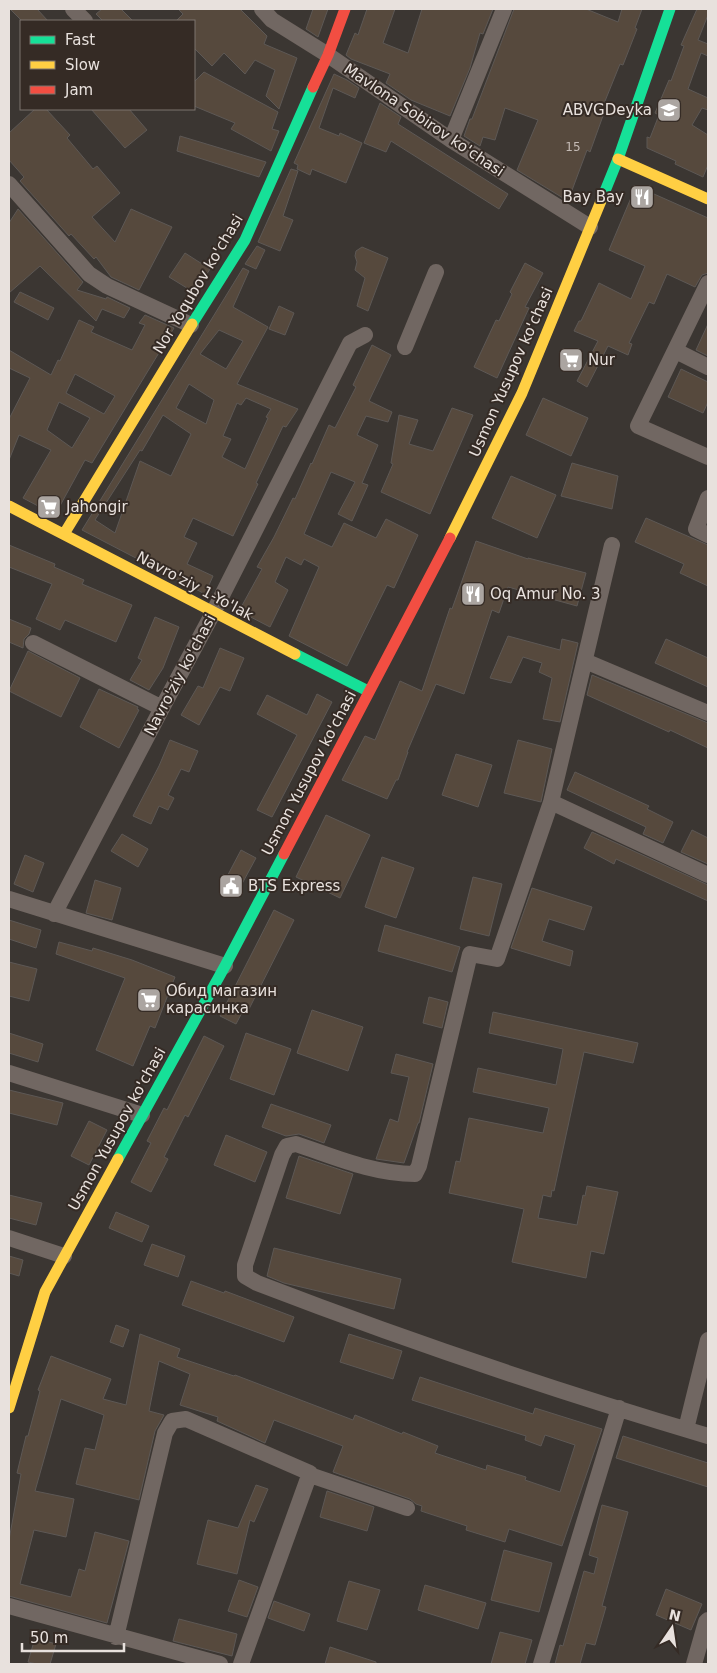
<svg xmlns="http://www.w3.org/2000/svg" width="717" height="1673" viewBox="0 0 717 1673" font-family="'DejaVu Sans',sans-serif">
  <rect width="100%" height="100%" fill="#3b3632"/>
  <path fill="#56493d" stroke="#5d5855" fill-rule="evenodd" d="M10 9H37L48 21H22Z
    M102 9H121L133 21H103L96 14Z
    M178 9H240L267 36 264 44 297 58 279 109 266 96 275 70 255 60 245 74 224 53 212 66 194 48V21H176L183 14Z
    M313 9H328L318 37 306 29Z
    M367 9H395L383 43 408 53 422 9H493L483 34 480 33 470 68 450 116 411 100 386 83 390 74 351 59 346 55 355 33 358 35Z
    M514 9H586L618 22 622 9H642L635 28 637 29 623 65 620 64 601 111 604 113 590 152 587 150 568 201 517 170 538 120 505 108 495 140 483 137 480 146 464 136 470 119H472Z
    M697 9H708V15L698 40 708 44V56L701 53 688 89 708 98V110L702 108 692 125 708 135V165L703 177 675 164 676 161 647 148V137L650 138 659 115 655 113 669 80 671 81 684 46 681 45Z
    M204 72 278 112 272 129 279 131 271 151 231 129 235 123 194 106V82Z
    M334 74 347 80 359 88 355 98 333 88 319 128 339 136 340 133 362 143 346 183 312 169 310 175 297 169 298 165 294 163Z
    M380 103 401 117 398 124 508 194 499 209 391 141 386 152 364 143Z
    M35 109H46L70 135 67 138 93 169 97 166 120 193 92 217 115 242 131 209 172 227 139 290 111 277 96 257 94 259 71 234 69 236 20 181 24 177 9 160V133Z
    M91 109H129L147 130 125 148Z
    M180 136 266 162 259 177 177 151Z
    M291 169 298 171 283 216 293 220 280 251 258 242Z
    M636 186 708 218V273L702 275 695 287 667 274 654 304 649 302 629 343 632 344 628 355 608 346 587 387 577 381 598 341 574 331 579 321H581L599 283 631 299 645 266 609 250Z
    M18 209 83 282 77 290 106 299 107 297 130 308 124 318 102 309 96 321 40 266 9 293V223Z
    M257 246 265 250 256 269 245 264Z
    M362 247 388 258 368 311 357 306 365 278 355 270 357 262 355 256 356 251Z
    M185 253 210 269 195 293 169 277Z
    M525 263 543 273 525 307 529 308 497 378 474 367 496 320 499 321 512 294 510 292Z
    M243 268 249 271 233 307 268 327 237 384 298 409 286 427 283 426 256 483 258 484 233 536 193 518 184 537 197 543 187 564 213 576 205 594 82 530ZM219 330 243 341 226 369 200 354ZM189 384 214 400 206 424 176 408ZM246 398 271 409 266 417 268 418 245 469 222 457 231 439 223 436 237 403 241 405ZM163 415 191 434 171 476 140 461 115 533 95 520 140 450 142 451Z
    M20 292 54 308 48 320 14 302Z
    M279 306 294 313 285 335 269 329Z
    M145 315 174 328 92 463 85 460 55 515 23 498 51 450 19 435 9 460V419L30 378 9 368V350L51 375 58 360 60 361 79 320 94 327 91 332 132 350 145 325 139 323ZM75 374 115 396 104 414 66 393ZM59 402 90 418 72 448 47 430Z
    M708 324V356L696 350Z
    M372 345 391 355 369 401 392 412 388 422 366 416 357 435 378 445 362 483 368 485 352 521 338 514 355 482 331 472 304 534 332 547 344 523 376 538 386 519 418 535 394 588 387 585 347 666 289 636 319 567 304 559 301 565 286 557 275 582 288 590 270 627 239 611 262 569 257 567 274 537 293 498 295 499 311 463 312 464 329 425 335 428 356 387 353 385Z
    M681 369 708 382V402L703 413 668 397Z
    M543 398 588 418 571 456 526 435Z
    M452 408 473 415 430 514 381 492 393 464 391 463 399 415 418 420 409 444 433 451Z
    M572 463 618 476 612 509 561 496Z
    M511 476 556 495 537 538 492 518Z
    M646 518 708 545V586L680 573 684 564 635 542Z
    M476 541 528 559V558L586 573 577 606 508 587 499 613 492 610 464 694 436 684 407 752H408L398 780H396L387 799 342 780 365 736 375 740 400 681 422 691 450 608 452 609Z
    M9 545 55 564 54 567 84 580 82 584 132 605 116 642 65 620 60 630 36 619 52 584 9 567Z
    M155 617 179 627 163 668 149 690 130 680 142 660 138 658Z
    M9 619 31 628 29 634 24 639 23 648 9 642Z
    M508 636 560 650 562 639 578 643 560 722 543 719 552 678 539 672 542 663 523 657 511 683 490 678Z
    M666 639 708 658V687L655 663Z
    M220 648 244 658 230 691 220 687 199 725 181 715 198 686 203 688Z
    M28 651 80 678 61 717 9 691Z
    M592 675 708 723V748L670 730 669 732 587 695Z
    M99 689 138 707 137 709 139 710 119 748 80 727Z
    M317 694 332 702 272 817 257 810 297 735 257 714 267 695 307 715Z
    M170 740 198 751 189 772 181 769 168 795 174 798 168 810 159 806 151 824 133 816 159 766Z
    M518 740 552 749 541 802 504 793Z
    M456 754 492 765 478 807 442 795Z
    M575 772 649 806 647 809 673 822 663 843 643 834 646 827 567 790Z
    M326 815 370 835 340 898 296 877Z
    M692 830 708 838V864L681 852Z
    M592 832 708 885V901L616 859 614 864 584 848Z
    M122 834 148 849 138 867 111 851Z
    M241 850 256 858 237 893 222 886Z
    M25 855 44 863 33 892 14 884Z
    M382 857 414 868 396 918 365 907Z
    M473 877 502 884 489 936 460 929Z
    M95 880 121 888 112 920 86 913Z
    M532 888 592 907 584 930 549 919 542 941 573 951 570 966 511 948Z
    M274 910 294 920 249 1009 245 1007 236 1024 220 1016Z
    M9 920 41 930 36 948 9 939Z
    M385 925 460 947 452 972 378 951Z
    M59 942 92 951 93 948 132 960 175 977 155 1028 150 1026 133 1066 96 1050 125 978 56 954Z
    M9 962 37 969 29 1001 9 996Z
    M429 997 448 1002 442 1028 423 1023Z
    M312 1010 363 1027 348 1071 297 1053Z
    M493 1012 638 1043 633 1063 584 1052 554 1191 552 1190 551 1197 543 1195 538 1218 577 1225 583 1195 585 1196 587 1186 618 1192 604 1254 591 1251 586 1278 512 1262 524 1209 449 1193 456 1161 460 1162 469 1118 543 1133 549 1108 473 1092 478 1068 556 1085 563 1049 489 1033Z
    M9 1033 43 1044 38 1062 9 1053Z
    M246 1033 291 1049 274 1095 230 1079Z
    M204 1036 224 1046 188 1117 185 1115 164 1157 168 1159 151 1192 131 1182 151 1143 147 1141 164 1108 167 1110Z
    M396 1054 433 1064 419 1123H418L404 1163 376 1159 390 1119 398 1122 409 1077 391 1073Z
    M9 1090 63 1103 57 1125 9 1113Z
    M271 1104 331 1125 324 1143 299 1134 286 1136 262 1127Z
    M89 1121 107 1130 89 1165 71 1156Z
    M226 1135 267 1152 255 1182 214 1165Z
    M299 1156 353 1174 340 1214 286 1198Z
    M9 1195 42 1203 36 1225 9 1218Z
    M116 1212 149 1226 142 1242 109 1228Z
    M152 1244 185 1256 178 1277 144 1265Z
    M274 1248 401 1279 394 1309 284 1283 267 1276Z
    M9 1256 23 1260 19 1276 9 1273Z
    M191 1281 224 1293 225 1291 294 1317 284 1342 182 1305Z
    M116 1325 129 1330 123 1347 110 1342Z
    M140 1334 180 1349 177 1357 234 1376 235 1375 353 1420 355 1415 402 1434 403 1432 438 1446 435 1453 486 1470 487 1465 526 1477 525 1480 560 1492 575 1445 545 1435 541 1446 525 1440 526 1436 412 1400 420 1377 533 1414 535 1408 602 1429 562 1546 509 1529 505 1542 466 1530 467 1526 421 1511 422 1506 416 1504 410 1499 333 1472 343 1446 274 1420 265 1443 217 1421 218 1417 180 1405 190 1374 159 1361 149 1411 164 1415 155 1431 139 1500 76 1484 85 1448 95 1450 104 1415 61 1399 35 1491 74 1499 66 1537 34 1530 20 1584 71 1597 79 1569 85 1571 95 1532 129 1541 107 1623 9 1596V1540L21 1474 17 1473 26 1436H28L40 1391 38 1390 51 1356 111 1379 103 1399 126 1405Z
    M349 1334 402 1351 393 1379 340 1362Z
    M623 1436 708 1463V1487L616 1458Z
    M256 1485 268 1489 254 1522 250 1520 237 1574 197 1564 208 1520 238 1528Z
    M327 1491 374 1507 367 1531 320 1517Z
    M602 1505 628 1512 602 1606 606 1607 595 1645 586 1643 580 1664H555L560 1645 563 1646 584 1571 594 1574 598 1558 589 1555Z
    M504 1550 552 1563 539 1612 491 1600Z
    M239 1580 258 1587 247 1617 228 1611Z
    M349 1581 380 1590 367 1630 337 1621Z
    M425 1585 486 1603 478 1629 418 1610Z
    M666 1589 702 1604 691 1630 656 1615Z
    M274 1601 310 1614 304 1631 268 1618Z
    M179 1619 237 1634 232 1656 173 1641Z
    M500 1632 532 1640 525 1664H491Z
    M35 1638 56 1644 50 1664H37L28 1662Z
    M330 1647 376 1662V1664H325Z"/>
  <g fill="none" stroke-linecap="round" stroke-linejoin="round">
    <path stroke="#716762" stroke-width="16" d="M73 9 85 21
      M262 9 272 20 328 55 451 140 590 227
      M451 140 504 9
      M9 184 89 274 107 286 191 325
      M708 283 638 426 708 457
      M405 347 436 272
      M676 351 708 367
      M708 498 696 529 708 535
      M612 545 551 802 497 959 470 954 419 1166 415 1174C373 1174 335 1157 296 1144L287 1146 282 1155 245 1265V1276L257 1283C405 1340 556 1391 708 1436
      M33 643 162 708
      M585 661 708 713
      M551 802 708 875
      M9 899 225 966
      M54 914 162 708 213 613 350 343 365 335
      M9 1073 142 1115
      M9 1238 64 1256
      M686 1429 708 1340
      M310 1475 407 1508
      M9 1606 220 1664
      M116 1637 165 1433 172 1421 186 1419 310 1473 241 1664
      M541 1664 619 1408
      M694 1664 706 1622 708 1620"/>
    <path stroke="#16e098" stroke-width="11" d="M601 201 618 159 670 9
      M192 324 245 240 313 87
      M295 654 368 691
      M118 1159 225 966 284 854"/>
    <path stroke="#ffcf43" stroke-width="11" d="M618 159 708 199
      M9 506 295 654
      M64 534 192 324
      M450 538 522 393 601 201
      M9 1408 45 1292 118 1159"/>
    <path stroke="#f24e42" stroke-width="11" d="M313 87 328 55 345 9
      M284 854 450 538"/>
  </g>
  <defs>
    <symbol id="school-square" viewBox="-11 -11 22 22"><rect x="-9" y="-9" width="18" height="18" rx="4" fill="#aba5a1" stroke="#352b25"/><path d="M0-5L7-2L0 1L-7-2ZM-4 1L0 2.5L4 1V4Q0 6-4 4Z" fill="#fff"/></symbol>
    <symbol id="restaurant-square" viewBox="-11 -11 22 22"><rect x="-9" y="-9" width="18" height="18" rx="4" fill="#aba5a1" stroke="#352b25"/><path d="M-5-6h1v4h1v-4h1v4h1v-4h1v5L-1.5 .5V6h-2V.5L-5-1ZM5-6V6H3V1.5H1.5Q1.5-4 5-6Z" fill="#fff"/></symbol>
    <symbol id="supermarket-square" viewBox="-11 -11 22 22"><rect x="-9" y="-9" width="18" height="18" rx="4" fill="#aba5a1" stroke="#352b25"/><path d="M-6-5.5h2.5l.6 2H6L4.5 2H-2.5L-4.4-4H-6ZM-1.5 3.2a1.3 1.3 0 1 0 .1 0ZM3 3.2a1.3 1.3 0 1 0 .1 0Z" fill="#fff"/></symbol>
    <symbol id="civic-square" viewBox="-11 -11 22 22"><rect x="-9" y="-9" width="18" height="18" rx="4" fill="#aba5a1" stroke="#352b25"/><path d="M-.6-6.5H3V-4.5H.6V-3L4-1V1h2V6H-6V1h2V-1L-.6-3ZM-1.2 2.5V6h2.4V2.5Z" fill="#fff"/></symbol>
  </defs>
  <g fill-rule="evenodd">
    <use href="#school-square" x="655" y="96" width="28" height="28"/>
    <use href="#restaurant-square" x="628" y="183" width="28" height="28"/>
    <use href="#supermarket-square" x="557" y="346" width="28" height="28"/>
    <use href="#supermarket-square" x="35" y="493" width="28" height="28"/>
    <use href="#restaurant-square" x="459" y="580" width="28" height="28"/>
    <use href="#civic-square" x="217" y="872" width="28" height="28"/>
    <use href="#supermarket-square" x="135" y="986" width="28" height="28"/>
  </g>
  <g text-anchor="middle" stroke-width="4" stroke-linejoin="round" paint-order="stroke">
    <g font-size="12" fill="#c4bbb5">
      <text x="573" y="151">15</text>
    </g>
    <g font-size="15" fill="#e8e1dd" stroke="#352b25" text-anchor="start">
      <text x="652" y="115" text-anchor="end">ABVGDeyka</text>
      <text x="624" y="202" text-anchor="end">Bay Bay</text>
      <text x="588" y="365">Nur</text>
      <text x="66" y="512">Jahongir</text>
      <text x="490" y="599">Oq Amur No. 3</text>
      <text x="248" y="891">BTS Express</text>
      <text x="166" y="996">Обид магазин<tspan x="166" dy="17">карасинка</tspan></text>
    </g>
    <g font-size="15" fill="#e8e1dd" stroke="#352b25">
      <text transform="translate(424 120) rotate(34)" y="5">Mavlona Sobirov ko'chasi</text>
      <text transform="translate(198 284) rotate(-59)" y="5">Nor Yoqubov ko'chasi</text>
      <text transform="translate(511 372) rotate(-66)" y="5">Usmon Yusupov ko'chasi</text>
      <text transform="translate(195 586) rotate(28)" y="5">Navro'ziy 1-Yo'lak</text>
      <text transform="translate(180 675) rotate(-62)" y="5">Navro'ziy ko'chasi</text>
      <text transform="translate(309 773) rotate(-62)" y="5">Usmon Yusupov ko'chasi</text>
      <text transform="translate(117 1129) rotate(-61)" y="5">Usmon Yusupov ko'chasi</text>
    </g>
  </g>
  <rect width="717" height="1673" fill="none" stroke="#e8e1dd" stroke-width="20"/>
  <rect x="20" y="20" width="175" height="90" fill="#352b25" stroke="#7d746f"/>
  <rect x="30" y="36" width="25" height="8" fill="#16e098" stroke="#7d746f"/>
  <text x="65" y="45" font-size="15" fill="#e8e1dd">Fast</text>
  <rect x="30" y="61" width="25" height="8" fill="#ffcf43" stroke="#7d746f"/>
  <text x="65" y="70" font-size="15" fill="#e8e1dd">Slow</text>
  <rect x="30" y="86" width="25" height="8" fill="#f24e42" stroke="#7d746f"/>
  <text x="65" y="95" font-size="15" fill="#e8e1dd">Jam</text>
  <g transform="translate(672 1628) rotate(13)" stroke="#352b25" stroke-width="4" paint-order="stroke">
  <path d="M0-4L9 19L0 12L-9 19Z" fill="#e8e1dd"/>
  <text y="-8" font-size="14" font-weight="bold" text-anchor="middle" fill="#e8e1dd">N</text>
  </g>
  <path d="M22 1643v8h102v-8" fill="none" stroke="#e8e1dd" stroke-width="2.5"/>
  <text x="30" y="1643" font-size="15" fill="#e8e1dd" stroke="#352b25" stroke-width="4" paint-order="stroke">50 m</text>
</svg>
